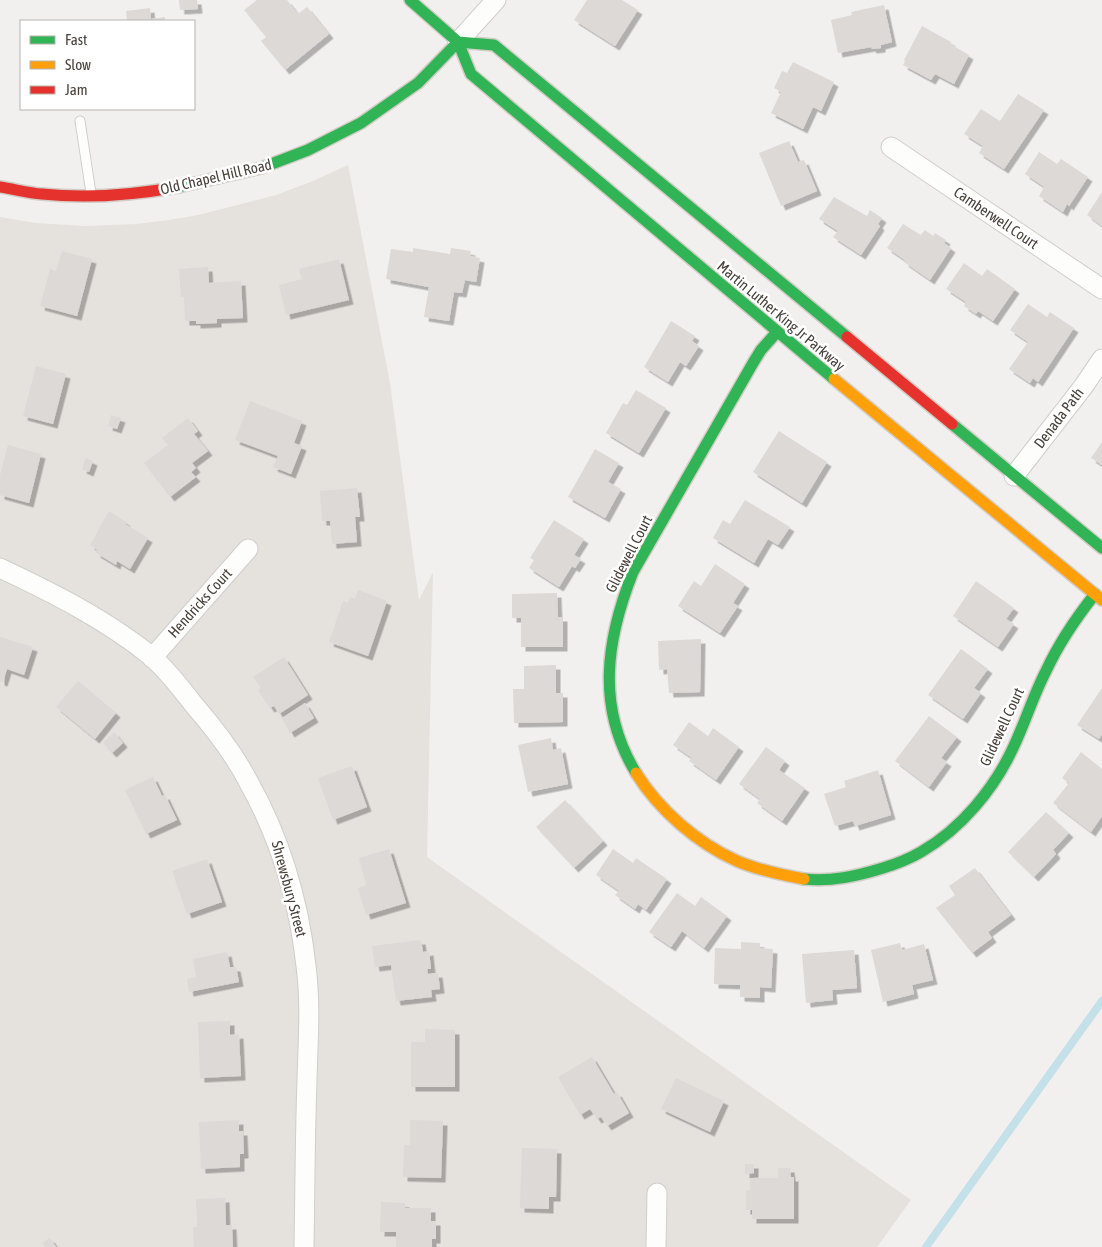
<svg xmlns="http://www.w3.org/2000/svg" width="1102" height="1247" viewBox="0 0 1102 1247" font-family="'Asap Condensed',sans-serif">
  <defs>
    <filter id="shadow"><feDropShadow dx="4.5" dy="4.5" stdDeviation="0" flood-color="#0004"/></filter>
  </defs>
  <rect width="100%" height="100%" fill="#f2f0ee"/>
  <path fill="#e5e1dd" d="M348 165 390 383 419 600 433 572 427 857 911 1200 877 1247H0V217L36 223 86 226 136 224 169 220 198 215 276 195 313 181Z"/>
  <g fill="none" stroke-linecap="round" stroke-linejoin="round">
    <path stroke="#c4e1ea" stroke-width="8" d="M926 1247 1102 1001"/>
  </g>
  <path fill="#dcd9d7" filter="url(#shadow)" d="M179 0H197L198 9 180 10Z
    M257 0H287L298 14 307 7 329 34 285 70 261 41 266 37 244 10Z
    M587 0H622L638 10 615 46 574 20Z
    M884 5 892 42 881 45V48L872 49 871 47 838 53 831 20 852 15 851 12Z
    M150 8 151 19 165 17V21H127L126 11Z
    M922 26 951 42 950 44 969 55 954 84 935 74 931 80 903 65 905 61 904 60Z
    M793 62 834 82 821 111 813 107 803 129 771 113 781 92 774 88 782 71 787 73Z
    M1018 94 1044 110 1004 169 979 153 983 146 964 134 981 109 1000 121Z
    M789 141 798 162 804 160 817 191 781 206 759 153Z
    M1039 152 1057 164 1061 159 1088 177 1069 206 1067 204 1063 212 1039 196 1043 189V186L1025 174Z
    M1102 192V226L1087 215Z
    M834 197 867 216 870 210 882 218 878 224 880 226 861 255 833 237 838 231 819 219Z
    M903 224 921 235 925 230 933 236 935 233 946 240 944 243 951 248 930 280 904 262 905 260 887 248Z
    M413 248 450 254 451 248 471 251 470 256 480 258 476 282 465 280 462 293 454 292 449 321 424 317 429 287 386 279 391 249 413 252Z
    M62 251 92 259 77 316 40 306 50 269 56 271Z
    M339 259 349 300 286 315 279 285 302 279 299 269Z
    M964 263 982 276 987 269 1015 289 993 321 978 311 976 314 964 306 966 302 946 289Z
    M208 267 209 283 241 281 243 318 217 319V323L196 324V321H185L184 297H181L179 269Z
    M1028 304 1047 317 1050 312 1074 328 1038 382 1033 378 1030 383 1009 369 1028 342 1010 330Z
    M671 321 695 336 692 341 699 346 686 366 680 362 668 382 644 367Z
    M36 366 66 374 53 424 23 416Z
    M636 390 666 408 639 453 606 433 623 403 627 405Z
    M250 401 302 421 294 443 302 446 291 474 273 467 278 456 235 440Z
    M111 415 121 418 117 429 108 426Z
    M188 418 198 431 194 434 208 451 192 463 196 468 191 472 196 477 170 497 144 463 168 445 162 438Z
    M779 431 827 462 802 503 753 472Z
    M1102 442V465L1091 458Z
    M8 445 41 454 29 503 0 495V475Z
    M595 449 619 463 608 482 621 489 605 518 568 497Z
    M86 458 93 461 89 472 82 469Z
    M357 488 360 517H355L357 542 332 544 330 521H322L320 491Z
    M745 500 790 527 778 545 768 539 754 563 713 538 723 520 730 524Z
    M109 511 126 522 125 524 148 538 130 569 117 561 116 565 96 553 97 550 90 545Z
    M554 520 584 539 574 555 581 559 575 568 572 566 559 587 529 568 534 560 530 558Z
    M715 564 745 584 733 603 738 606 720 633 678 606 694 581 701 586Z
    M976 581 1014 608 1006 619 1014 624 998 647 953 616Z
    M358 590 387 601 368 656 329 642 343 601 348 603 350 597 355 599Z
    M557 593 558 617H563V647H521V618H512V594Z
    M0 637 33 647 24 675 7 669 3 682 0 681Z
    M701 639 700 692 669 693 667 669 659 670 658 641Z
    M961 649 988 669 974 688 981 693 963 719 928 695Z
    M284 657 308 695 279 714 274 706 270 708 258 690 261 688 253 677Z
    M556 665V693H563V722L514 723 513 689H524V666Z
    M78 681 116 713 95 739 56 707Z
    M1102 688V734L1099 739 1077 725Z
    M305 703 314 718 290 733 282 718Z
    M929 716 957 737 941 758 947 762 929 787 895 761Z
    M689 722 708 736 713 728 739 747 716 780 689 761 692 758 673 745Z
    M114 732 123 743 112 753 103 743Z
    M551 738 553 750 561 748 568 784 528 792 518 745Z
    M766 747 785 761 779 770 805 788 782 821 757 803 760 799 739 784Z
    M1081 752 1102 769V816L1091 832 1053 803 1069 783 1062 778Z
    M352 766 367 807 333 820 318 778Z
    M878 770 891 815 855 826 853 821 835 826 824 794 846 787 844 781Z
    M153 777 162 796 165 795 177 820 146 834 125 790Z
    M565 800 603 841 574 868 536 827Z
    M1046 812 1069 833 1053 850 1056 854 1034 877 1008 852Z
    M389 849 406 903 366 915 358 888 366 885 359 858Z
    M613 849 633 863 636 858 667 879 646 910 638 904 635 909 615 895 619 891 596 875Z
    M207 859 222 902 187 914 172 871Z
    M975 868 1011 915 988 932 992 938 972 953 936 908 955 895 949 886Z
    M677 893 695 906 701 897 727 916 704 948 682 931 671 947 649 932Z
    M421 940 423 952 429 951 431 969H427L428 974 438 973 440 989 431 990 432 997 396 1001 391 965 375 967 372 946Z
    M741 942 760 943V948L773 949 771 988 760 987V998L740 997V985L714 984 715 948 741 949Z
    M900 943 902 950 924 944 933 980 912 985 914 994 883 1002 871 950Z
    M854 950 857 988 832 990 833 1000 806 1003 802 954Z
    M227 952 230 967H236L239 982 189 992 187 979 196 977 193 959Z
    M230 1021V1035L239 1034 241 1076 200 1078 198 1022Z
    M425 1029 455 1030V1087H411V1042H425Z
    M592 1057 614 1094 617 1092 629 1113 607 1126 601 1117 597 1119 590 1109 580 1115 558 1077Z
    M676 1078 724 1101 710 1132 661 1109Z
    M239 1120V1131H243L244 1154H240V1167L201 1169 199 1122Z
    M410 1120 443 1121 441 1178 403 1177 404 1145H410Z
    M522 1148 557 1149 556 1197H549V1209L520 1208Z
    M745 1164H754V1173L745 1174Z
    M778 1168H790L791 1177H794V1219H752V1210H746V1191L750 1190V1178H778Z
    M225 1198 226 1225H232L233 1247H194L193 1227H197L196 1199Z
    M381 1202 405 1203V1208H431V1221H436V1239H432V1247H396V1232H380Z
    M50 1238 56 1247H45L42 1243Z"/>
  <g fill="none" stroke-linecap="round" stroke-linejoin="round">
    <defs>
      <path id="lane" d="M80 121 91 193"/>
      <path id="street" d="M458 42 496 0
        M891 147 1102 289
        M1014 476 1083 387 1102 359
        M0 568C53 593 105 619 151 656 167 670 181 688 194 705 214 728 234 754 248 781 280 838 299 902 306 966 311 1004 308 1042 307 1080 305 1136 305 1191 304 1247
        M152 658 248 549
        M656 1247 657 1193"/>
      <path id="fast" d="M410 0 458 42 471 74 834 379
        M458 42 494 45 847 337
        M178 187 261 168 308 150 361 123 418 83 458 42
        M952 424 1102 548
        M636 773C596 707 606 640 633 572L753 363 761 350 777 332
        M804 879C831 882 857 876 883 868 896 864 909 859 921 852 961 829 994 789 1013 748 1025 723 1033 696 1046 671 1059 643 1076 618 1095 594"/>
      <path id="slow" d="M834 379 1102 600
        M636 773C659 810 697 843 737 861 758 870 782 875 804 879"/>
      <path id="jam" d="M0 187C14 189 28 193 42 194 88 199 133 195 178 187
        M847 337 952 424"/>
    </defs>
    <use href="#lane" stroke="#d0cecc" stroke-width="11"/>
    <use href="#street" stroke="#d0cecc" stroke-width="21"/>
    <use href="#fast" stroke="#d2cdc7" stroke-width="14"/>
    <use href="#slow" stroke="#d2cdc7" stroke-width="14"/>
    <use href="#jam" stroke="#d2cdc7" stroke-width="14"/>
    <use href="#lane" stroke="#fdfdfc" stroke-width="9"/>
    <use href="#street" stroke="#fdfdfc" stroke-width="19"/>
    <use href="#fast" stroke="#30b455" stroke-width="11"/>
    <use href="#slow" stroke="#ff9f0a" stroke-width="11"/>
    <use href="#jam" stroke="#e5322d" stroke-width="11"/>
  </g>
  <g text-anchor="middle" stroke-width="5" stroke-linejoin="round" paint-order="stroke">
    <g font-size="15" fill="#48413a" stroke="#fff">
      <text transform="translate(216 177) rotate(-13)" y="5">Old Chapel Hill Road</text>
      <text transform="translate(996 218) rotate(34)" y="5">Camberwell Court</text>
      <text transform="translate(781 316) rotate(40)" y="5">Martin Luther King Jr Parkway</text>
      <text transform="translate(1059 418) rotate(-53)" y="5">Denada Path</text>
      <text transform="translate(629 554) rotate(-63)" y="5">Glidewell Court</text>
      <text transform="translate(200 603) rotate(-48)" y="5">Hendricks Court</text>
      <text transform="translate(1002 727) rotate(-65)" y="5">Glidewell Court</text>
      <text transform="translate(289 889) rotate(75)" y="5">Shrewsbury Street</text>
    </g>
  </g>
  <rect x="20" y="20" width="175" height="90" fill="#ffffff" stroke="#b6b3b0"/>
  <rect x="30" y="36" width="25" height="8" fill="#30b455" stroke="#b6b3b0"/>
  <text x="65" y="45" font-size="15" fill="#48413a">Fast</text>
  <rect x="30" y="61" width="25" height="8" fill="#ff9f0a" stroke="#b6b3b0"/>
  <text x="65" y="70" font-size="15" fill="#48413a">Slow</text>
  <rect x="30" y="86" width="25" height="8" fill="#e5322d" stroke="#b6b3b0"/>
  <text x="65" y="95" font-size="15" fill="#48413a">Jam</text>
</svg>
